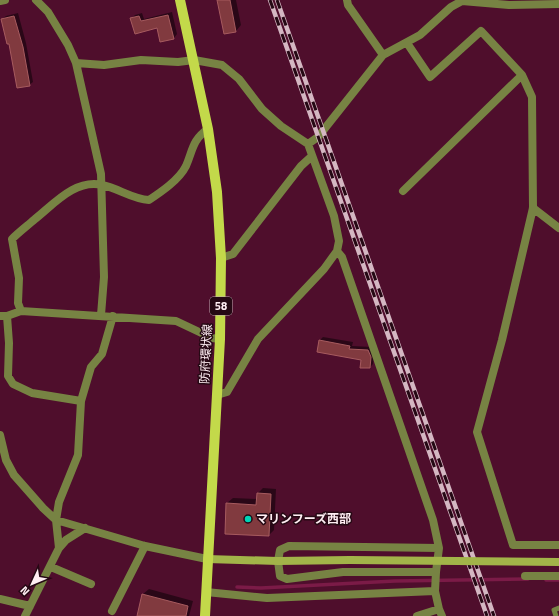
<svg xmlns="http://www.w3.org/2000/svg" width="559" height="616" viewBox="0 0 559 616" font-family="'Titillium Web','Noto Sans JP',sans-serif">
  <rect width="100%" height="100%" fill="#4f0e2c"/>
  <path fill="#0007" d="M218 0H236L241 25 236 31Z
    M172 12 177 34 174 38 161 41 157 27 131 19 135 15 142 13 144 19Z
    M18 13 26 43 33 82 29 85 10 43 2 19 6 16Z
    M323 337 353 342 352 346 372 347 374 353 373 364 370 367 362 359 318 351 320 340Z
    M263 488 276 489 274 530 269 535 227 503 233 498 258 499V493Z
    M149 589 193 601 189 616H138L143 594Z"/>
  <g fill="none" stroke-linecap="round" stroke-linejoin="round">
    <path stroke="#7b1b47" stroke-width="3.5" d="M546 580H559
      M237 587 261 588 395 581 528 579"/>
  </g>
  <path fill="#813a3f" stroke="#a75b5f" d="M217 0H230L236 32 224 34Z
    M168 15 174 39 160 42 157 28 135 34 130 18 139 16 141 21Z
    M14 16 23 47 30 86 17 88 9 44H7L1 19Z
    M319 340 350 346 349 349 368 350 371 357 370 368H360L361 360 317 352Z
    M257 493 271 494 269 536 225 534 226 503 256 505Z
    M142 594 188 606 186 616H137Z"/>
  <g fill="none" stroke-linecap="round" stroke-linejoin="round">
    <path stroke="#778343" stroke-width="5" d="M556 616 554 610 559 608"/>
    <path stroke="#778343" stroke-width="8" d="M36 0 48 12 68 45 76 63 101 174 104 277 101 315
      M347 0 348 5 383 55
      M0 1 5 0
      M407 43 430 77 481 31 522 75 532 97 533 208 502 340 477 432 513 545H559
      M76 63 104 65 141 60 178 62 194 60 222 65 239 79 262 109 281 126 308 144 334 216 339 241 337 251 324 269 258 339 227 392 217 395
      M308 144 318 137 383 55 420 35 451 7 462 1 509 5 559 4
      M403 191 522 75
      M533 208 559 228
      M337 251 342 257 433 520 439 548 436 572H343L287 579 280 576 278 561 280 550 289 546 439 548
      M221 258 233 254 301 166 312 156
      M21 311 18 303 19 278 12 239C19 232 27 226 35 219 54 204 75 179 102 185 118 188 132 199 149 200 161 192 179 180 186 166 193 150 192 140 208 129
      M0 316H7L21 311 176 321 212 338 220 339
      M7 316 9 343 8 376 13 384 32 393 81 401
      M0 435 6 460 14 475 43 508 56 520 145 546 207 559
      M59 548 56 520 59 502 78 455 81 401 91 367 102 354 113 316
      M51 567 91 584
      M436 572 435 591 439 609
      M525 576H559
      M206 592 267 598 435 591
      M0 599 30 606
      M112 611 145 546
      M25 616 59 548 66 540 85 528
      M417 616 439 609 442 616"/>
    <path stroke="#a2b449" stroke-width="8" d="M207 559 278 561 350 560"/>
    <path stroke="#c3d94a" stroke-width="10" d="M180 0 208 129 217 192 221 258 220 339 205 616"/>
    <defs>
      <path id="rail" d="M270 0 487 616
        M277 0 494 616"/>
    </defs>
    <use href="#rail" stroke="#d4b7c2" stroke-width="4.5"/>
    <use href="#rail" stroke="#250914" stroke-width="3" stroke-dasharray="9" stroke-linecap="butt"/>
    <path stroke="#a2b449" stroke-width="8" d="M350 560 559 562"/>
  </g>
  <circle fill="#00d5b7" stroke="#250914" stroke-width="1.5" cx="248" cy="519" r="4"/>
  <g text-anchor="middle" stroke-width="3" stroke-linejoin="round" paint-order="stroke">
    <rect fill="#250914" stroke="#bea9b0" stroke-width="1" x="210" y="297" width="22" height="18" rx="3"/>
    <g font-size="11" font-weight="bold" fill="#ffeef3">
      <text x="221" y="310">58</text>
    </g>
    <g font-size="12" fill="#ffeef3" stroke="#250914">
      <text transform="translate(206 354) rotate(-87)" y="4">防府環状線</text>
    </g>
    <g font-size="12" font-weight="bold" fill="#ffeef3" stroke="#250914" text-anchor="start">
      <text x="256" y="523">マリンフーズ西部</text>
    </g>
  </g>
  <g transform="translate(32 584) rotate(226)" stroke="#250914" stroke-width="3" paint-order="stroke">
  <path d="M0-3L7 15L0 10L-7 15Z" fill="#ffeef3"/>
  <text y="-6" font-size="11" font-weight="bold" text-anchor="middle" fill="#ffeef3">N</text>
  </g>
</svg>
